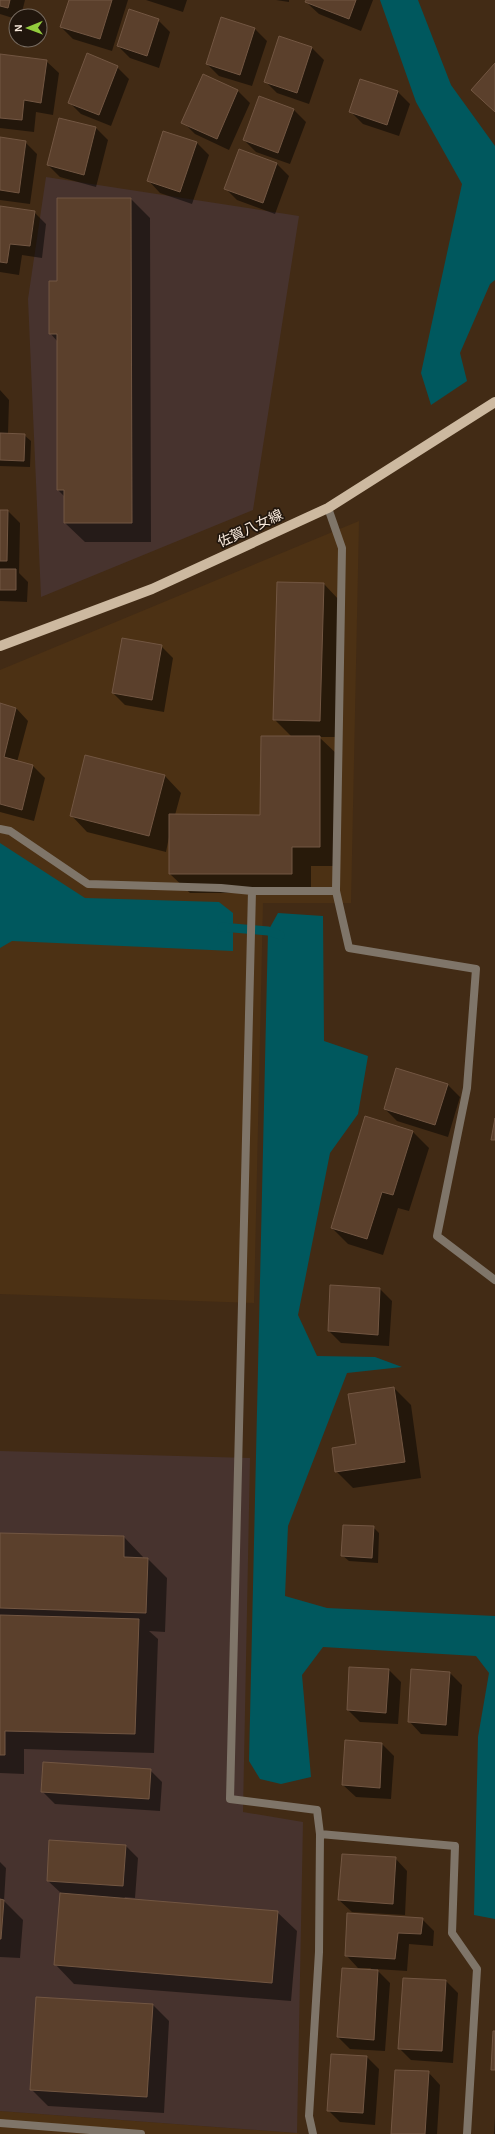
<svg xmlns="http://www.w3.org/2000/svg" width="495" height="2134" viewBox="0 0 495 2134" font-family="'Alegreya Sans','Noto Sans JP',sans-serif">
  <rect width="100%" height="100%" fill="#422b15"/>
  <path fill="#4c3114" d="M359 521 351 903H263L254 1303 0 1294V670Z
    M0 2111 297 2133 300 2134H0Z"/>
  <path fill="#47332e" d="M46 177 299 216 253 510 41 597 28 299Z
    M0 1451 250 1458 243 1812 303 1822 297 2133 0 2111Z"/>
  <path fill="#00585e" d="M380 0H418L451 85 495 146V280L490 284 460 353 467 381 431 405 421 373 462 184 416 102Z
    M0 843 85 898 219 902 233 913V951L12 941 0 948Z
    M278 913 323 916 324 1041 368 1056 358 1114 330 1153 298 1315 317 1356 375 1357 402 1367 347 1373 288 1526 285 1596 327 1608 495 1616V1919L474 1915 478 1737 489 1673 476 1656 323 1647 302 1675 311 1777 281 1784 260 1779 249 1761 268 931Z"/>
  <path fill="#0007" d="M0 0H25L21 16H16V19L0 14Z
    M70 0H128L112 51 73 39 61 27Z
    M146 0H187L183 12Z
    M276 0H289V2Z
    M307 0H373L361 31 319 14 306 2Z
    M222 19 255 29 267 41 252 86 219 76 207 64Z
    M158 20 170 32 159 68 130 58 118 46Z
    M311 47 324 60 309 104 277 93 265 81Z
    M0 55 46 61 59 73 53 115 36 112 34 132 0 128Z
    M117 67 129 79 111 126 81 114 69 102Z
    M204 76 238 91 250 103 229 150 195 134 183 122Z
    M398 92 410 104 399 136 363 124 351 112Z
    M260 97 294 110 306 122 290 164 256 152 244 140Z
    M60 119 96 128 108 140 96 187 60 177 48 165Z
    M0 138 25 142 37 154 30 204 0 200Z
    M197 143 209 155 192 204 160 193 148 180Z
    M240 150 277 164 289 176 275 214 237 200 225 188Z
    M131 199 150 218 151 542H85L65 523V497L58 490V342L50 333 58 282Z
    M0 207 34 212 46 224 42 258 22 255 19 275 0 272Z
    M0 390 9 400 8 434 24 435 31 441 30 467 0 466Z
    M0 511H8L20 523 19 573 28 582 27 602 0 601Z
    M324 584 340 601 336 737H319L339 756 338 866H311V893H190L170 874 169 837 166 852 87 832 71 815 165 776 181 793 175 815 261 816 292 737 274 719Z
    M161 646 173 658 164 712 125 705 113 693Z
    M0 704 16 708 28 721 17 762 33 766 45 778 34 821 0 812Z
    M448 1085 460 1097 448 1137 397 1121 385 1109Z
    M366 1117 413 1132 429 1148 409 1211 398 1208 383 1255 348 1244 332 1228Z
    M380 1289 392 1301 389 1346 341 1343 329 1331Z
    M394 1388 411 1405 421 1478 353 1488 336 1471 357 1445Z
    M373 1527 379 1533 378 1563 349 1561 342 1555Z
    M0 1534 124 1537 143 1557V1559H148L167 1578 165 1632 149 1631 158 1639 154 1753 24 1749V1774L0 1773Z
    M389 1670 401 1682 398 1724 360 1722 348 1710Z
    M450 1673 462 1685 458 1736 421 1734 409 1721Z
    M382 1744 394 1756 391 1799 356 1797 343 1785Z
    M150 1770 162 1782 160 1811 55 1804 43 1792Z
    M50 1841 126 1846 138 1858 135 1898 125 1897 124 1899 277 1912 297 1931 291 2001 74 1984 55 1964 61 1893 48 1881Z
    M395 1858 407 1871 405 1915 352 1912 339 1900Z
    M0 1862 6 1868 4 1901 23 1920 20 1958 0 1957Z
    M422 1919 434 1931 433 1946 409 1944 407 1971 376 1969 390 1983 385 2051 350 2049 338 2037 371 1968H358L346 1955Z
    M404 1979 446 1981 458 1993 453 2063 411 2060 399 2048Z
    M153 2005 169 2021 164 2113 48 2106 31 2089Z
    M367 2057 379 2069 375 2125 340 2122 328 2110Z
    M428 2072 440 2085 437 2134H392Z
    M495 2117V2134H494Z"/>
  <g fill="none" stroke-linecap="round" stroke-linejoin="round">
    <path stroke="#00585e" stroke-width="9" d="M222 927 268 931 280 935"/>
  </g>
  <path fill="#5b402c" stroke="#725642" d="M0 0H10L8 8 0 6Z
    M69 0H112L100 39 60 27Z
    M306 0H356L349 19 305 2Z
    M129 9 159 19 147 56 117 46Z
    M221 17 255 28 240 75 206 64Z
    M279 36 312 47 297 93 264 82Z
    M87 53 118 66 99 115 68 103Z
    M0 54 47 60 41 103 24 100 22 120 0 118Z
    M495 63V112L471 90Z
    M203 74 238 90 217 139 181 123Z
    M360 79 398 91 387 125 349 112Z
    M259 96 294 109 278 153 243 140Z
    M59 118 96 127 84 175 47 165Z
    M163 131 197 142 180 192 147 181Z
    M0 137 26 141 19 193 0 190Z
    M239 149 277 163 263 203 224 189Z
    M57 198H131L132 523H64V490H57V334H49V281H57Z
    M0 206 35 211 30 246 10 244 7 263 0 262Z
    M0 433 25 434 24 461 0 460Z
    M0 510H8L7 561H0Z
    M0 569H16V590H0Z
    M277 582 324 583 320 721 273 720Z
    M122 638 162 645 152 700 112 693Z
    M0 703 16 708 4 757 33 765 22 810 0 804Z
    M261 736H320V847H292V874H169V814L260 815Z
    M85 755 165 775 149 836 70 816Z
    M396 1068 448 1084 435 1125 384 1109Z
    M365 1116 413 1131 393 1195 382 1192 367 1239 331 1228Z
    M495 1118V1140H491Z
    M330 1285 380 1288 378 1335 328 1331Z
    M394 1387 405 1462 335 1472 332 1448 356 1444 348 1394Z
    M343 1525 374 1526 372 1558 341 1556Z
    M0 1533 124 1536V1557L148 1558 146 1613 0 1608Z
    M0 1615 139 1619 135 1734 5 1731V1755H0Z
    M349 1667 389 1669 386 1713 347 1710Z
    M411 1669 450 1672 446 1725 408 1722Z
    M345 1740 382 1743 380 1788 342 1785Z
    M43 1762 151 1769 149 1799 41 1792Z
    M49 1840 126 1845 123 1886 47 1881Z
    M342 1854 396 1857 393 1904 338 1900Z
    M60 1893 278 1911 272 1983 54 1965Z
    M0 1899 4 1900 1 1939H0Z
    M347 1913 423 1918 421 1934 398 1933 395 1959 345 1956Z
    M342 1968 378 1970 374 2040 337 2037Z
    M403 1978 446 1980 442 2051 398 2049Z
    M36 1997 153 2004 147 2097 30 2090Z
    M493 2031H495V2070H491Z
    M331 2054 367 2056 363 2113 327 2111Z
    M395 2070 429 2071 425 2134H391Z"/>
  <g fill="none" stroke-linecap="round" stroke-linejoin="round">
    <path stroke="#7f7569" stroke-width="8" d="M0 829 10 831 88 884 221 888 252 891
      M336 891 349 948 476 969 467 1088 437 1236 495 1280
      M320 1834 455 1846 452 1933 477 1969 467 2134
      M0 2123 141 2134
      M313 2134 309 2116 319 1952 320 1834 317 1810 230 1799 252 891H336L342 548 328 508"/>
    <path stroke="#cdb9a0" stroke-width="10" d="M0 646 152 589 328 508 495 402"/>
  </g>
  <g text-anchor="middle" stroke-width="3.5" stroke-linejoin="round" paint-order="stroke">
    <g font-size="14" fill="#f9eadd" stroke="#21160d">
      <text transform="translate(250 528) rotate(-25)" y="5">佐賀八女線</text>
    </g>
  </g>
  <g transform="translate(28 28) rotate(269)"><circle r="19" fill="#21160d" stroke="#776b60"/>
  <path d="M0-3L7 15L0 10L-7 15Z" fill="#93cc3d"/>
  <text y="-6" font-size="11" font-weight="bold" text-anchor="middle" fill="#f9eadd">N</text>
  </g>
</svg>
